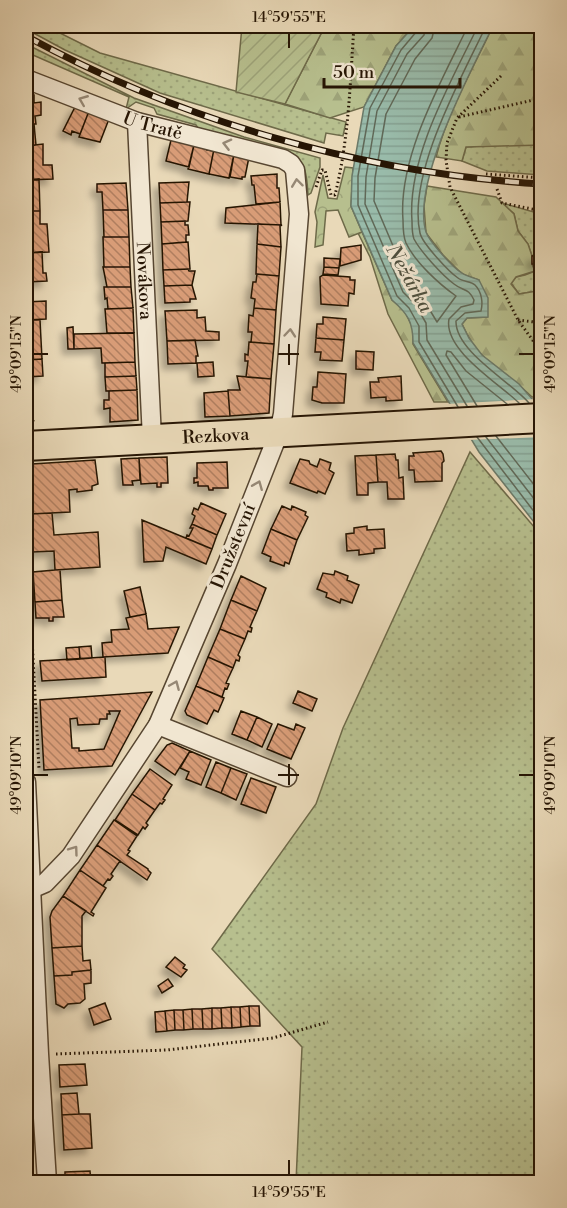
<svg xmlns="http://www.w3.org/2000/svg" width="567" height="1208" viewBox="0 0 567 1208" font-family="'Libre Bodoni',serif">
  <defs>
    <pattern id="grass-dots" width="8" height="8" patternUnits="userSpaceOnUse" patternTransform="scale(1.5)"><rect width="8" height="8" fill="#b7bf8e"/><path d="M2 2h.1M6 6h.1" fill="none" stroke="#9da379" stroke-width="1.8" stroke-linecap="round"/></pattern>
    <pattern id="forest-firs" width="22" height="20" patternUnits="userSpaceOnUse" patternTransform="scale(1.5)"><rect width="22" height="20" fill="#b7bf8e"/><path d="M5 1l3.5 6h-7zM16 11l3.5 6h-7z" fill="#9da379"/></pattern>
    <pattern id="park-crowns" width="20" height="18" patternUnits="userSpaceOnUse" patternTransform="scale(1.5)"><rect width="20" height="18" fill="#b7bf8e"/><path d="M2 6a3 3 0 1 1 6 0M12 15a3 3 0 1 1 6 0" fill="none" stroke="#9da379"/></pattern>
    <pattern id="garden-furrows" width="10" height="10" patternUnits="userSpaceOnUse" patternTransform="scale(1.5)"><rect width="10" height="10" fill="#b7bf8e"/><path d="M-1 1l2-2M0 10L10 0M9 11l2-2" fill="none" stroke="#9da379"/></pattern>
    <pattern id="water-rules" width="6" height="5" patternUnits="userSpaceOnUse" patternTransform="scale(1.5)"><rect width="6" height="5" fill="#9ba"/><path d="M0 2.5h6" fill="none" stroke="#84a091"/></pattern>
    <pattern id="building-back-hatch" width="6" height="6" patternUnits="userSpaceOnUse" patternTransform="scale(1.5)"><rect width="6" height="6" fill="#d89c77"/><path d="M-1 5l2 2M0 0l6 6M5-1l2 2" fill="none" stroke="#af7e5f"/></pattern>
    <filter id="shadow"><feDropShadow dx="-5.5" dy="5.5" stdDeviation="3" flood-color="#0004"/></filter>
  </defs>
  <rect width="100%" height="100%" fill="#e9d9b8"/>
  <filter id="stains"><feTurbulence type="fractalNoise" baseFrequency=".00333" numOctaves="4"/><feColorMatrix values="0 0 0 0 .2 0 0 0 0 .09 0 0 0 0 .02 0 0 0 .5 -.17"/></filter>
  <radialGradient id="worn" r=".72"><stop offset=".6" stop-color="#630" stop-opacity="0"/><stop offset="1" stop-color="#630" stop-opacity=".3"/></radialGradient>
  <path fill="url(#grass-dots)" stroke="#6e6a49" stroke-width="1.5" d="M26 26H46L100 53 346 122 343 136 326 133 324 143 160 93 65 50 26 29Z
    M26 44 134 98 244 137 320 158V167L311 193 308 195C307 180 307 163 293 154L201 133 196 125 157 114 154 108 136 102 126 109 129 97 26 52Z
    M495 145H541V175L487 171 462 161 466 147Z
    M502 203 541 214V255L532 256 528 244 518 231 514 214Z
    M532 264H541V284L537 291 519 294 511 283 516 277 525 275 535 271Z
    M470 452 541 535V1182H296L302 1047 212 949 316 804 343 728Z"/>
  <path fill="url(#forest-firs)" stroke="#6e6a49" stroke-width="1.5" d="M325 26H414L396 46 364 107 330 118 285 104Z
    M493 26H541V145L466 147 462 161 436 157C448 111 473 68 493 26Z
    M427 186 496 197 514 214 518 231 528 244 532 256V264L535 271 516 277 511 284 519 294 537 291 541 284V397H532C517 382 499 371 483 356 474 348 467 335 462 324L467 318 487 317 479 280 462 274 443 255 426 233 424 206Z
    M362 232 392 300 404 310 413 328V344L448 402H434L388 314 370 257 358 233Z"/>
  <path fill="url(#park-crowns)" stroke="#6e6a49" stroke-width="1.5" d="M345 167 353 168 351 206 362 232 349 237 338 210 326 211 323 245 315 247 317 222 315 212 323 175 328 198 337 199Z"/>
  <path fill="url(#garden-furrows)" stroke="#6e6a49" stroke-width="1.5" d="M242 26H325L285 104 236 92Z"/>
  <path fill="url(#water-rules)" stroke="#6b7968" stroke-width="1.5" d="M414 26H493C471 71 411 183 426 232 429 241 453 268 462 273 466 276 474 278 479 280L488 298V317L467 318 462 324 469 338 482 355 519 384 541 409V531L479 452 413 343C413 322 408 314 392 300L351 206 352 176 364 107 396 46Z"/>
  <path fill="#e9d9b8" d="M537 399 542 404 541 437 469 440 446 404Z"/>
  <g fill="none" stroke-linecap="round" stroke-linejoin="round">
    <path stroke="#606857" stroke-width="1.5" d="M418 26 417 31 401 50 370 108 358 176V205L397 296 409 308 419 326V342L458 407
      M426 26 424 35 407 54 377 111 366 177 365 204 403 292 415 304 426 323 427 340 467 406
      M435 26 432 38 415 59 386 114 375 178 374 201 410 286 422 297 437 322 456 296C439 284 415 262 406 243 403 236 403 227 403 220 398 157 441 82 468 26
      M478 26C451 82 407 157 412 221 412 227 412 234 414 239 421 252 442 275 454 284 464 292 468 287 474 300L473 304 461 307 449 319C443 350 500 384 519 403
      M486 26C461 79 407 174 420 233 422 243 449 272 458 278 463 282 471 281 475 285 482 292 483 303 481 311L465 313 456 321C455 351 511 382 529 403
      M477 406 446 355 447 351 451 352 466 371 507 404
      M496 436 542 495
      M477 437 542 522
      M486 437 542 509"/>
  </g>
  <path fill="url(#building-back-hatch)" stroke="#261504" stroke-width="1.5" fill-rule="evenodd" filter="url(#shadow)" d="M34 95V103L41 102V115L35 116 36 124H26V96Z
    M76 105 89 111 80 134 72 131 71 135 63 131Z
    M89 111 109 119 100 142 79 137Z
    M26 124H34L36 145 26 146Z
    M171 140 194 145 189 167 166 161Z
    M43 144V165H52L53 179 26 180V146Z
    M194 145 208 148 207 150 213 151 214 149 209 174 188 169Z
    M214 149 215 151 221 153V151L234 154 229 178 209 174Z
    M234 154 249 157 245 177H242V179L230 177Z
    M277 174V188H279L280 202 256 204 254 185H252L251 176Z
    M39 179 40 211H26V180Z
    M189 182 187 202 160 203 159 183Z
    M126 183 128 210H103L102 192H97V184Z
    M187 202H190L188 221 161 222 160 203Z
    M280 202 281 225H282L225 223 226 208Z
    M103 210H128L129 237H104Z
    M26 211H40V224H47L49 252 26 253Z
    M185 221V225H188L189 235H186V242L162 244 161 222Z
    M258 224 282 225 280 226 281 247 257 244Z
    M103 237H129L130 267H104Z
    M188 242 190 269 163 270 162 244Z
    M257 244 281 247 279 276 256 274Z
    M361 245V260L340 266 341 248Z
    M42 252 43 273H46L47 281 26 282V253Z
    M542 255V264H532V256Z
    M324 258 340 259 339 268 324 267Z
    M103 267H130L131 287H107Z
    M324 267 339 268 338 275 323 274Z
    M188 269 189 271H195L192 285 164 286 163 270Z
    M257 274 279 276 276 310 254 308 255 299 251 298 253 282H256Z
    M323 275 350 277V280H355L354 294 349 293 348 306 321 304 320 277Z
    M192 285 196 299H190V302L165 303 164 286Z
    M104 287H131L133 308 108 309 107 298 105 299Z
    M46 301V319L26 320V302Z
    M133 308 134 333H107L105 309Z
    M254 308 276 310 274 344 251 342 252 332H248L249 315 253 316Z
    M197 310V318L205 317 206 331 219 332V340L167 341 165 311Z
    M323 317 346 319 344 340 316 338 317 324H323Z
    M26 320H40L42 359 26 360Z
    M73 327 74 349H68L67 328Z
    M134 333 135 362 102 363 101 348 74 349V334Z
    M316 338 344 340 342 361 320 360 321 352H315Z
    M195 340 198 356H196V363L168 364 167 341Z
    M249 342 274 344 271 379 246 377 248 361H245V354L248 355Z
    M356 351 374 352 373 370 356 369Z
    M42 359 43 376 26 377V360Z
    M135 362 136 376 105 377V363Z
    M213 362 214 376 198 377 197 363Z
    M318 372 346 374 344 403H322L312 400 313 387H317Z
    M136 376 137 390 106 391 105 377Z
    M237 376 271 379 269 413 230 416 228 390H240Z
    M401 376 402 400 386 401V397L371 398 370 382H379L378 378Z
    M137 390 138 420 110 422V408L104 409V400H109V391Z
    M228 391 230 416 205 417 204 393Z
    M441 451 443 454 444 461 442 463V481L415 482 414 470H409V456H414L413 453Z
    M395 454 396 460H398L399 478 403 477 404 499H388L387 482H378L376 455Z
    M376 455 378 482 368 483V495H357L355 456Z
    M167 457 168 483H161V487H157V483L141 484 139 458Z
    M139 458 140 480 132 481 133 485H123L121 459Z
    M300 459 309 461 310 464 317 467 320 459 331 463 329 470 334 473 325 494 318 491 317 493 290 483Z
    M95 460 98 484 92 486V490L77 492V489L69 490 70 512 30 514 28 468 32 464Z
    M227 462 228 488H213V490H209L208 486H198V482L194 483V478H197V463Z
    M201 503 226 514 217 535 192 524 195 516 192 514 194 508 198 510Z
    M282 506 291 510 292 506 306 512 305 515 308 517 297 540 271 529Z
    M52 513 54 535 98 532 100 567 55 570 54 551 32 552 30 514Z
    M142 520 212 549 206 564 166 547 163 561 144 562Z
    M192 524 217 535 212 549 186 538 187 535 189 536 193 528H190Z
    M367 526V530L384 529 385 548 374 549V553L359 555V550L347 551 346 534 354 533V528Z
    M271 529 297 540 289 564 285 562 284 566 270 561 271 557 262 553Z
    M55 570H60L62 600 35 602 33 572Z
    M335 571 348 576 347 580 359 585 352 603 341 599 340 603 326 597 327 593 317 589 323 573 334 575Z
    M241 576 266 588 257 611 231 600Z
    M140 587 146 614 130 617 124 591Z
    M62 600 64 617H53V621H49V618H36L35 602Z
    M231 600 257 611 250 627 252 628 251 632 248 631 245 639 220 629Z
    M146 614 148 629 179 627 168 653 103 657 102 643 112 642 111 630 129 629 126 618Z
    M220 629 245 639 238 655 240 657 239 661 236 660 233 668 208 657Z
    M91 646 92 658 80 659 79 647Z
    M79 647 80 659 67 660 66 648Z
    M105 657 106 677 42 681 40 661Z
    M208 657 233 668 226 683 229 684 227 689 225 688 222 697 196 686Z
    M196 686 224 698 218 712 214 710 207 724 187 715 185 711Z
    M298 691 317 699 312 711 293 703Z
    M152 692 112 766 44 770 40 700ZM109 711H120L104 749 79 751V748H72L70 719 77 718 78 725 99 724 100 719H107V714H110Z
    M241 711 257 717 247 740 232 734Z
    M257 717 272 724 262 747 247 740Z
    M278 724 294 730 296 724 305 728 291 759 267 749Z
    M172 743 190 751 175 775 155 761 167 745Z
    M190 751 211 760 201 785 186 779 189 772 180 768Z
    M216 762 231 768 221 793 206 787Z
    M231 768 247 774 236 800 221 793Z
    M150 769 172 785 163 799 165 800 162 804 160 803 155 810 132 794Z
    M251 778 276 787 266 813 241 804Z
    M132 794 155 810 146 823 148 825 145 829 143 827 138 835 115 820Z
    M114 820 137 836 128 850 130 851 127 855 148 869V870L151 873 147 880 97 845Z
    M97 845 120 861 111 874 113 876 110 880 108 879 103 886 80 870Z
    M80 870 106 888 91 912 94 914 93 916 63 896Z
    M63 896 86 911 82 916V946L52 948 50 917 52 911Z
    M82 946 83 961 90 960 91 970 72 972V975L54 976 52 948Z
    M175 957 185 965 183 968 187 970 181 977 166 967Z
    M91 970V983L84 984 85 999 80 1003 68 1004 64 1008 56 1004 54 976 72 975V972Z
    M168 979 173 986 162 993 158 986Z
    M105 1003 111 1019 94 1025 89 1009Z
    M249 1006H259L260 1026H250Z
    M249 1006 250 1026 241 1027 240 1007Z
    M231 1007H240L241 1027 232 1028Z
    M231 1007 232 1028H222L221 1008Z
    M212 1008H221L222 1028 212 1029Z
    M212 1008V1029H203L202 1009Z
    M192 1009H202L203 1029H193Z
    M192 1009 193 1029 184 1030 183 1010Z
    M174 1010H183L184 1030H175Z
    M174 1010 175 1030 167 1031 165 1011Z
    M165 1011 167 1031 156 1032 155 1012Z
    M85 1064 87 1085 60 1087 59 1065Z
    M77 1093 79 1114 62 1115 61 1094Z
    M79 1114H90L92 1148 64 1150 62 1115Z
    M90 1171 91 1182H65V1172Z"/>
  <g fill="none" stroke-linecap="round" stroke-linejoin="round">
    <defs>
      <g id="minor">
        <path id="s1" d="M26 79 137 122 283 159 291 164 295 170 299 214 283 414 279 432 227 564 158 725 71 856 45 883 31 889"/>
        <path id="s2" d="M137 122 152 439"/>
        <path d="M158 725 287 777"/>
        <path d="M26 782 39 1054 47 1182"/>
      </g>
      <g id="primary">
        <path id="s3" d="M26 446 542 418"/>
      </g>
    </defs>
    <use href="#minor" stroke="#574631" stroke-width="21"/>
    <use href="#primary" stroke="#261504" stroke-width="32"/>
    <path stroke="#261504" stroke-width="3" stroke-dasharray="1.5 3" stroke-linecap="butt" d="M501 76 457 118 447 143 446 160 450 187 518 320 542 353
      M459 117 542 98
      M486 174 542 178
      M316 187 322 170H325L331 195H335C349 139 350 83 354 26
      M497 189 502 203 542 211
      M518 320 542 323
      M26 415 35 423
      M26 528 39 769
      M56 1054 167 1050 273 1038 328 1022"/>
    <use href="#minor" stroke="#f1e6d1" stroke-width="18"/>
    <use href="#primary" stroke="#e9d9b8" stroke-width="28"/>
    <defs>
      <path id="rail" d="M26 36C183 122 362 173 542 184"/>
    </defs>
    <use href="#rail" stroke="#261504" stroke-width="7"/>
    <use href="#rail" stroke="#f1e6d1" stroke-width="4.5" stroke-dasharray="14" stroke-linecap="butt"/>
  </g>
  <defs><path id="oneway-chevron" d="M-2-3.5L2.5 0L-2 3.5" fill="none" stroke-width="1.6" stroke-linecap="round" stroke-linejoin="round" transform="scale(1.5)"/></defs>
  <g stroke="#968875">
    <use href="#oneway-chevron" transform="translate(83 100) rotate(-158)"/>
    <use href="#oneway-chevron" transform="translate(227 144) rotate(-166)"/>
    <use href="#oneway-chevron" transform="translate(297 183) rotate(-97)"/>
    <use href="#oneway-chevron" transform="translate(290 333) rotate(-85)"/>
    <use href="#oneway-chevron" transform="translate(258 485) rotate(-68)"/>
    <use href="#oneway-chevron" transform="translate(175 685) rotate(-67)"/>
    <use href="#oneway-chevron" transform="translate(74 850) rotate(-54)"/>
  </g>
  <path fill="none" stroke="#261504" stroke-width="2" d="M289 33V48M289 344V365M33 354H48M278 354H299M519 354H534M289 764V785M33 775H48M278 775H299M519 775H534M289 1160V1175"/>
  <g text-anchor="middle" stroke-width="6" stroke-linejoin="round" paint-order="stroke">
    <g font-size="18" fill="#261504" stroke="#f1e6d1">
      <text dy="6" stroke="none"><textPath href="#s1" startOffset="135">U Tratě</textPath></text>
      <text dy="6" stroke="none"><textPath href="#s2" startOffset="159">Novákova</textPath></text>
      <text dy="6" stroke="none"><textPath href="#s3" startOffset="190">Rezkova</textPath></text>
      <text transform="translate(233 546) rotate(-68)" y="6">Družstevní</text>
    </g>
    <g font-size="20" font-style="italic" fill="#4e4f3e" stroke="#f1e6d1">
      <text transform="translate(410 278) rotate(61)" y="7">Nežárka</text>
    </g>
  </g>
  <rect width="567" height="1208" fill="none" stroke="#e9d9b8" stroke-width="66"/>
  <path d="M324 78v9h136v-9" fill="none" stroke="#261504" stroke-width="3"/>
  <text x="333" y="78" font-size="18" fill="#261504" stroke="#f1e6d1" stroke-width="4.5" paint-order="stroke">50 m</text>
  <rect x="33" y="33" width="501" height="1142" fill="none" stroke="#261504" stroke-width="2"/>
  <g font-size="15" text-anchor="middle" fill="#261504">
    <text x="289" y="22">14°59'55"E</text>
    <text transform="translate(16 354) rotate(-90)" y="5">49°09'15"N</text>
    <text transform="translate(550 354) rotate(-90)" y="5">49°09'15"N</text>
    <text transform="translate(16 775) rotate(-90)" y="5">49°09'10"N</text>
    <text transform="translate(550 775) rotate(-90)" y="5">49°09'10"N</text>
    <text x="289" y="1197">14°59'55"E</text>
  </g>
  <rect width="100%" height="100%" filter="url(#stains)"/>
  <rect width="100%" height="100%" fill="url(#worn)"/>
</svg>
